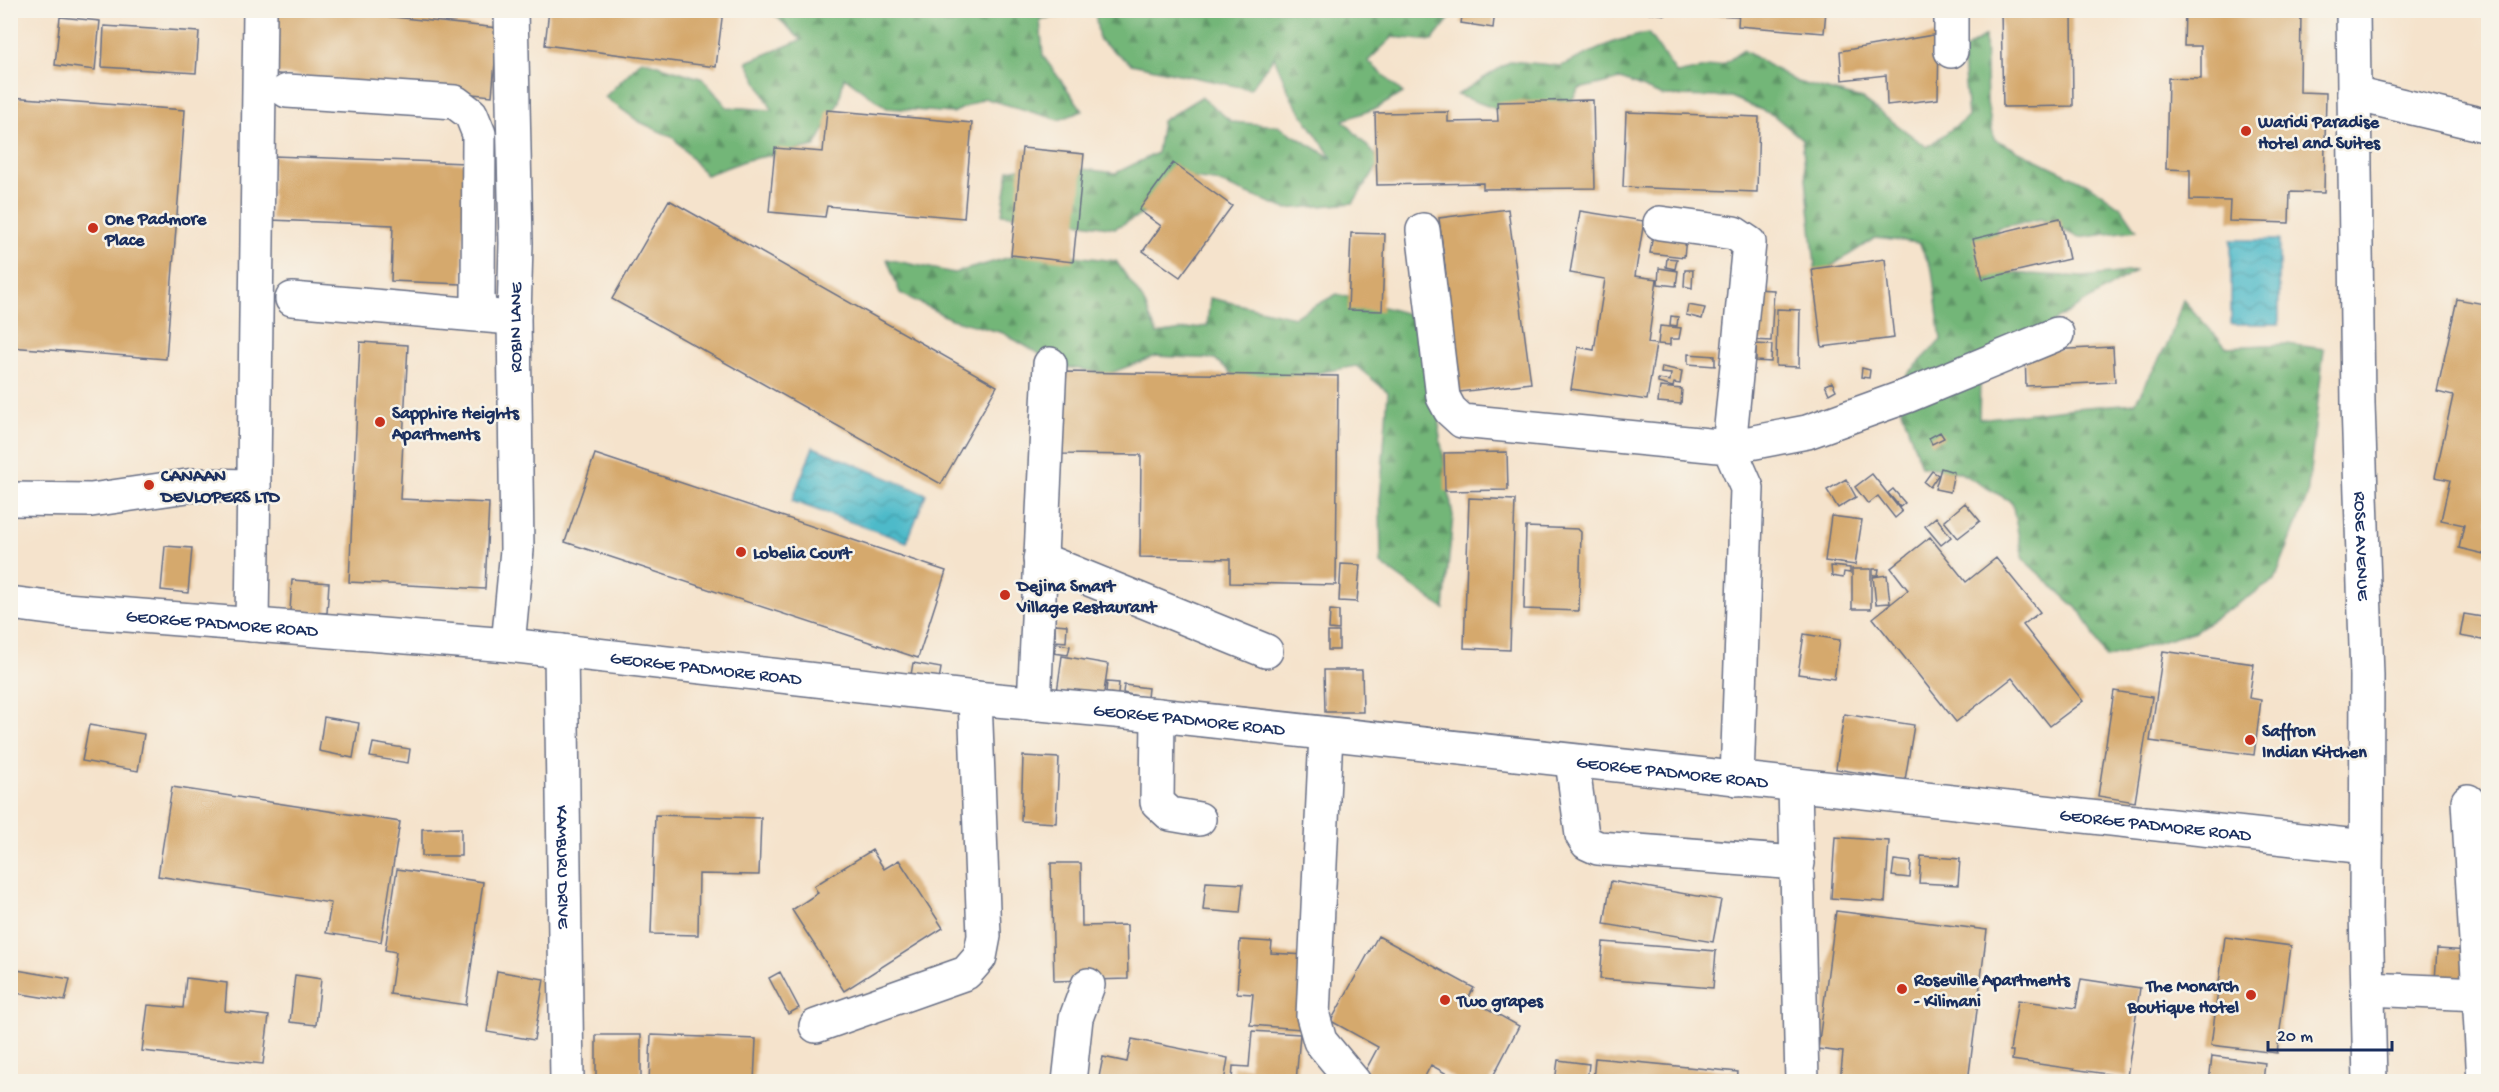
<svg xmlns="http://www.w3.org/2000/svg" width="2499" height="1092" viewBox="0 0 2499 1092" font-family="'Gochi Hand',sans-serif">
  <defs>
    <pattern id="forest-firs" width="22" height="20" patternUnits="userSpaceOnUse" patternTransform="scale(1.5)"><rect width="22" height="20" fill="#73b678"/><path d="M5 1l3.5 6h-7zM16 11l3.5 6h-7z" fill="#5e9466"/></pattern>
    <pattern id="water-waves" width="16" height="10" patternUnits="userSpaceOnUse" patternTransform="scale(1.5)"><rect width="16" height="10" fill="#4ebac9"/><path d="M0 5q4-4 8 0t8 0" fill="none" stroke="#4098a6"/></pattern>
  </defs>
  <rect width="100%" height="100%" fill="#f7f3e8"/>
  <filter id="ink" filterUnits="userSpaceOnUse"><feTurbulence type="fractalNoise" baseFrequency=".0167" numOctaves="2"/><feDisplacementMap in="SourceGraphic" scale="12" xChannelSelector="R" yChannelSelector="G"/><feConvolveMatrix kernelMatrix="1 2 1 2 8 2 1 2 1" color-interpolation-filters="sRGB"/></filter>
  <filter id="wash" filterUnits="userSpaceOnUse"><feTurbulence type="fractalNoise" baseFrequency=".008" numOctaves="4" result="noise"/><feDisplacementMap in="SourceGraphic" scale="24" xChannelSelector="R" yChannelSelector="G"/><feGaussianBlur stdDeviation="1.35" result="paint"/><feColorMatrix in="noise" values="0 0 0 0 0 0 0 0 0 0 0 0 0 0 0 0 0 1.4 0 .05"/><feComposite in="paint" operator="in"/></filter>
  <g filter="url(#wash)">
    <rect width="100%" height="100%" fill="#f5e3cc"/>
    <path fill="url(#forest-firs)" stroke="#47726b" stroke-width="1.5" d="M1366 10H1441L1454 13 1432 41 1393 37 1368 61 1403 93 1377 108 1343 120 1381 161 1353 203 1286 209 1215 181 1182 177 1153 209 1115 228 1049 218 1002 214 1009 170 1042 164 1116 173 1157 153 1162 121 1201 97 1232 122 1278 126 1332 158 1292 99 1274 57 1250 89 1131 64 1099 40 1095 12 1040 19 1043 56 1083 111 1059 120 984 98 953 113 887 108 844 77 839 102 815 146 747 160 706 175 674 138 638 121 605 97 642 60 703 79 727 107 772 110 747 62 801 40 771 11Z
      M1648 33 1677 74 1724 64 1743 50 1797 82 1862 99 1927 147 1968 117 1962 51 1985 36 1987 103 1994 139 2091 186 2122 208 2137 230 2079 238 2041 219 1997 228 1990 272 2083 277 2136 271 2059 318 1980 381 1979 419 2075 408 2135 403 2169 341 2183 300 2226 347 2287 344 2324 349 2307 497 2275 580 2193 632 2106 658 2082 613 2023 559 2012 502 1959 472 1921 466 1901 407 1907 375 1941 340 1932 270 1919 243 1875 238 1816 276 1802 139 1773 115 1731 97 1663 96 1621 79 1579 89 1553 129 1457 95 1511 61 1561 66 1616 41Z
      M1032 251 1116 261 1143 300 1157 334 1207 326 1210 298 1294 317 1337 294 1430 320 1444 373 1439 431 1453 516 1444 609 1381 564 1380 501 1388 392 1356 366 1246 386 1215 359 1156 356 1108 374 1060 366 1003 333 951 319 900 293 887 259 954 273Z"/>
    <path fill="url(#water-waves)" stroke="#347494" stroke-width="1.5" d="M2231 240H2279V324H2231Z
      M813 447 926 494 907 542 792 501Z"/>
    <g id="blocks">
      <path fill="#d5a96d" d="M275 10H327L498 28 492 96 269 73Z
        M549 10H723L716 67 545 45Z
        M1463 10H1495L1493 28 1461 23Z
        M1629 10H1667L1666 15Z
        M1671 10H1738V16L1671 14Z
        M1739 10H1826L1824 33 1738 26Z
        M2185 10H2301L2300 92 2326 93 2324 193 2290 192 2289 223 2229 221 2230 201 2190 200V170L2166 169 2168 78 2201 79V46H2184Z
        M2001 11H2072L2073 106 2003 107Z
        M60 17 100 21 95 70 55 65Z
        M104 26 199 32 196 73 102 67Z
        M1939 34 1938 99 1887 105 1886 75 1842 80 1840 51Z
        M10 97 185 110 166 359 10 347Z
        M1593 100 1595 188 1483 189V183L1377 185 1375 113 1448 112V122L1498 121 1497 102Z
        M827 110 972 123 964 218 827 206 825 217 769 212 775 148 823 152Z
        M1626 112 1759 117 1757 192 1623 187Z
        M1022 148 1084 154 1073 262 1011 255Z
        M273 156 466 163 462 284 391 281 393 225 271 220Z
        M1173 163 1232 206 1180 277 1143 251 1161 226 1139 210Z
        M669 200 997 386 941 484 612 299Z
        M1508 209 1531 383 1452 393 1437 275 1446 274 1439 218Z
        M1580 211 1644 221 1635 276 1657 279 1648 343 1656 344 1647 400 1571 389 1578 347 1594 350 1605 279 1570 273Z
        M2060 218 2069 259 1983 279 1973 239Z
        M1351 233 1385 234 1382 311 1348 310Z
        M1653 234 1686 238 1684 257 1650 253Z
        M1667 258 1677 259 1675 269 1666 267Z
        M1885 259 1894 338 1822 347 1812 269Z
        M1659 268 1678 271 1676 286 1658 284Z
        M1685 270H1693L1692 288 1684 286Z
        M2488 288V555L2459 548 2464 525 2441 520 2450 480 2435 477 2453 396 2437 392 2457 299 2484 304Z
        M1753 289 1774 290 1771 341 1751 340Z
        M1688 305 1705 308 1702 319 1686 315Z
        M1777 309 1800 310 1799 367 1776 366Z
        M1671 316 1678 317 1677 326 1670 325Z
        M1660 326 1681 328 1679 339H1670V345L1658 344Z
        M360 342 408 345 400 499 489 503 485 589 349 582Z
        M1756 344 1772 345 1771 362 1756 361Z
        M2113 347 2115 382 2026 386 2025 351Z
        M1688 354 1715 356V366L1688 364Z
        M1662 367 1682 371 1680 384 1674 383 1673 387 1658 383V379L1670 381 1671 374 1661 373Z
        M1862 368 1870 370 1869 378 1861 377Z
        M1063 372 1338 376 1336 585 1230 583V559L1140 557 1141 455 1062 454Z
        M1832 382 1836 390 1829 394 1825 385Z
        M1660 387 1682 389 1681 404 1658 402Z
        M1940 432 1944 438 1932 444 1929 438Z
        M1507 452 1508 490 1445 491 1444 453Z
        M595 454 946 571 918 658 565 542Z
        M1941 468 1954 472 1950 492 1935 489Z
        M1932 471 1938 475 1930 487 1924 482Z
        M1872 474 1902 512 1895 518 1878 496 1868 504 1855 487Z
        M1846 479 1856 497 1838 508 1827 490Z
        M1893 489 1905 503 1900 507 1888 493Z
        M1469 498 1515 500 1510 650 1464 648Z
        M1965 503 1980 521 1958 538 1944 521Z
        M1831 516 1862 520 1855 565 1825 561Z
        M1936 517 1951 537 1941 545 1925 526Z
        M1526 527 1578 529 1581 532 1579 611 1524 609Z
        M1930 537 1966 582 1996 558 2040 612 2023 625 2083 701 2050 726 2012 678 1956 722 1873 618 1908 590 1891 568Z
        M165 546 192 548 188 593 161 590Z
        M1341 564 1360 565 1357 602 1339 601Z
        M1831 566 1850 568V573L1844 572 1843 578 1832 576Z
        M1852 569H1871V609H1852Z
        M1873 569H1879L1878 575H1873Z
        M1887 575 1890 603 1876 604 1873 577Z
        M292 580 329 583 327 613 290 611Z
        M1330 610 1339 611V630L1329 629Z
        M2464 614 2488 618V641L2460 636Z
        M1055 624 1067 625 1066 642 1055 641Z
        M1328 632H1339V650H1328Z
        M1804 634 1840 640 1834 679 1798 674Z
        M1056 643 1070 646 1068 655 1054 653Z
        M2163 651 2254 664 2249 698 2261 700 2254 755 2150 741Z
        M1062 656 1108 664 1103 699 1057 692Z
        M913 663 941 668 938 686 910 681Z
        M1324 670H1362L1363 712H1325Z
        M1107 682 1119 683 1118 694 1106 693Z
        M1124 685 1148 688 1147 698 1123 693Z
        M2114 691 2152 697 2135 802 2098 796Z
        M1844 714 1914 725 1905 780 1836 769Z
        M324 717 359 723 353 758 319 751Z
        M89 725 144 734 138 771 82 761Z
        M373 743 410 749 408 763 370 757Z
        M1023 756 1059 758 1056 823 1021 821Z
        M172 787 400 822 381 942 326 933 331 903 158 876Z
        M655 815 761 818 759 875 699 874 698 935 651 934Z
        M461 828V856H422V829Z
        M1835 837 1889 841 1885 902 1831 898Z
        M872 850 884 869 899 860 943 928 844 991 792 910 818 893 814 886Z
        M1921 856 1960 859 1958 885 1919 883Z
        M1894 860 1911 862 1910 878 1892 876Z
        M1051 863H1081L1082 926 1127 925 1128 979 1054 981Z
        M397 869 483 882 466 1005 390 994 396 952 385 950Z
        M1611 881 1721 900 1713 942 1604 924Z
        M1206 882 1243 884 1240 913 1203 910Z
        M1836 911 1987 930 1968 1082H1840L1843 1052 1818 1049Z
        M1378 936 1474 988 1468 998 1519 1026 1490 1082H1461L1431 1065 1422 1082H1370L1362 1077 1378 1047 1331 1021Z
        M2225 937 2291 946 2277 1053 2211 1045Z
        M1240 940 1272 942 1271 953 1306 955 1301 1029 1250 1025 1253 994 1237 993Z
        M1603 942 1716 951 1713 988 1600 979Z
        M2437 949 2471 951 2468 984 2435 981Z
        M11 969 70 979 65 1001 10 992Z
        M497 971 544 979 534 1040 487 1032Z
        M780 972 799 1008 788 1014 769 978Z
        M295 975 321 979 316 1025 290 1022Z
        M186 978 227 983 225 1011 269 1016 263 1064 142 1051 148 1005 183 1008Z
        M2081 979 2140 988 2127 1077 2012 1060 2013 1051H2010L2018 1000 2076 1008Z
        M1252 1031 1300 1034 1296 1082H1232L1233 1066 1249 1067Z
        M596 1035H641V1082H596Z
        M651 1035 756 1039 754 1082H649Z
        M1132 1039 1228 1058 1224 1082H1098L1103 1057 1127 1062Z
        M2212 1056 2265 1063 2263 1082H2209Z
        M1595 1058 1738 1072 1737 1082H1593Z
        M1558 1060 1589 1064 1587 1082H1555Z"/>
    </g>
  </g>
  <g filter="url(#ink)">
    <use href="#blocks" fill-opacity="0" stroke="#676e84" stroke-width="1.5"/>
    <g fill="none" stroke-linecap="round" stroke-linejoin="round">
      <defs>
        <g id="minor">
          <path id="s1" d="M2353 10 2358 404 2367 676 2366 909 2370 1082"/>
          <path d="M1951 51V10"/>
          <path d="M287 91 455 102 471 114 479 134 478 297 481 315"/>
          <path d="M2354 94 2488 126"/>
          <path d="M1660 223 1734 233 1749 243 1729 447 1807 432 1907 396 2057 334"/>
          <path d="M1423 230 1443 397 1450 410 1462 421 1729 447 1747 488 1737 779"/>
          <path d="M292 299 500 317"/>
          <path d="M10 499 91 500 194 485 254 486"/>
          <path d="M1040 559 1266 651"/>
          <path id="s2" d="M10 603 65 610 508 645 975 698 1158 715 2366 847"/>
          <path d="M252 625 260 10"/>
          <path id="s3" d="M508 645 517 550 514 319 516 243 511 10"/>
          <path id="s4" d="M561 651 567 1082"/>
          <path d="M1034 704 1050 364"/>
          <path d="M1158 715 1157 802 1170 814 1199 819"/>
          <path d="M1326 734 1313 1016 1320 1041 1354 1082"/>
          <path d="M1572 761 1582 835 1587 843 1598 848 1798 863"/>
          <path d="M1795 785 1802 1082"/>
          <path d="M2368 989 2479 994 2468 801"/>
          <path d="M2479 994 2484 1082"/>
          <path d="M816 1026 966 973 980 957 984 936 975 698"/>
          <path d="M1069 1082 1076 1018 1088 985"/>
        </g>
      </defs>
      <use href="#minor" stroke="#676e84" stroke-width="36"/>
      <use href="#minor" stroke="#fff" stroke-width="33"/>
    </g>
  </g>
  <g fill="#c8321e" stroke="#f7f3e8" stroke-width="2">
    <circle cx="2246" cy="131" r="6"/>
    <circle cx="93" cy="228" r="6"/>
    <circle cx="380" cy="422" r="6"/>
    <circle cx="149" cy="485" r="6"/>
    <circle cx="741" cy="552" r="6"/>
    <circle cx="1005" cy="595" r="6"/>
    <circle cx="2250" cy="740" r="6"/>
    <circle cx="1902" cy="989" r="6"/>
    <circle cx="2251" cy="995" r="6"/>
    <circle cx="1445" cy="1000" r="6"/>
  </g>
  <g text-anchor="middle" stroke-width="5" stroke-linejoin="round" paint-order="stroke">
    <g font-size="18" font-weight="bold" fill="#1b2f5e" stroke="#f7f3e8" text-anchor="start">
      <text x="2258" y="127">Waridi Paradise<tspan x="2258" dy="21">Hotel and Suites</tspan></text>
      <text x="105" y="224">One Padmore<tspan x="105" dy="21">Place</tspan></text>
      <text x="392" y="418">Sapphire Heights<tspan x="392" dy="21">Apartments</tspan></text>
      <text x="161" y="481">CANAAN<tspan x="161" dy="21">DEVLOPERS LTD</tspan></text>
      <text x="753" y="558">Lobelia Court</text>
      <text x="1017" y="591">Dejina Smart<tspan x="1017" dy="21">Village Restaurant</tspan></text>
      <text x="2262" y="736">Saffron<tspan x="2262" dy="21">Indian Kitchen</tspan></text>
      <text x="1914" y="985">Roseville Apartments<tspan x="1914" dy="21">- Kilimani</tspan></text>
      <text x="2239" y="991" text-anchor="end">The Monarch<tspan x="2239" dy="21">Boutique Hotel</tspan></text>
      <text x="1457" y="1006">Two grapes</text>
    </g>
    <g font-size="18" fill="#1b2f5e" stroke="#f7f3e8">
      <text dy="6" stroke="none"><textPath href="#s3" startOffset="318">ROBIN LANE</textPath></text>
      <text dy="6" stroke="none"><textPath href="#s1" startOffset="536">ROSE AVENUE</textPath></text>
      <text dy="6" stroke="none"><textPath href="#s2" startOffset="213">GEORGE PADMORE ROAD</textPath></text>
      <text dy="6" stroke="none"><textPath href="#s2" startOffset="699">GEORGE PADMORE ROAD</textPath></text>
      <text dy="6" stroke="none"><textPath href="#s2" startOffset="1185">GEORGE PADMORE ROAD</textPath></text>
      <text dy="6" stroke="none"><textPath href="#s2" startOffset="1671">GEORGE PADMORE ROAD</textPath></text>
      <text dy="6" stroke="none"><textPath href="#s2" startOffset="2157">GEORGE PADMORE ROAD</textPath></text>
      <text dy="6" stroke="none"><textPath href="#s4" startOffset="216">KAMBURU DRIVE</textPath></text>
    </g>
  </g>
  <rect width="2499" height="1092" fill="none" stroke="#f7f3e8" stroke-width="36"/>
  <path d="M2268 1041v9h124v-9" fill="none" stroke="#1b2f5e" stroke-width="3"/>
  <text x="2277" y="1041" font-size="18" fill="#1b2f5e" stroke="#f7f3e8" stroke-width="4.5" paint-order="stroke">20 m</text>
</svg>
